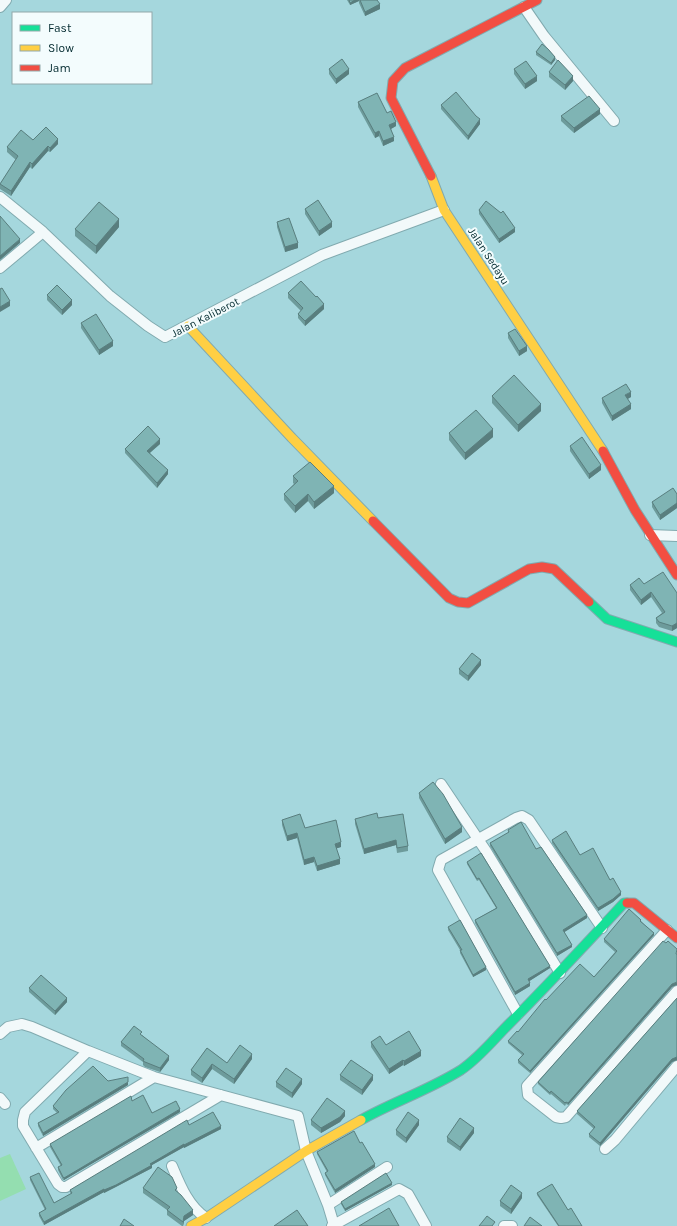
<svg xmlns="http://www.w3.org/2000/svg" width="677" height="1226" viewBox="0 0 677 1226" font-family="Karla,sans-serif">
  <rect width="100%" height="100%" fill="#a5d7dd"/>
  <path fill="#94deb0" d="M10 1154 26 1189 0 1201V1158Z"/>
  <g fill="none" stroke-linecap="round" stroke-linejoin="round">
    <defs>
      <path id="street" d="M0 7 6 0
        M524 7 544 36 614 121
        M0 197 43 232 110 296 148 326 165 337 322 255 444 210
        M0 268 43 232
        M650 535 677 536
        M441 784 486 851 560 973
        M667 930 527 1086 528 1095 556 1117 561 1118 566 1117 677 991
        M518 1014 438 870 441 860 516 818 522 816 529 820 602 928
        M0 1034 8 1027 22 1024 32 1027 88 1051 154 1077 298 1116 306 1151 328 1205 334 1225
        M88 1051 25 1112 23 1120V1126L58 1184 62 1187H66L221 1095
        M0 1098 5 1104
        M36 1148 154 1077
        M605 1149 615 1140 677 1066
        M172 1166C180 1185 188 1206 206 1218
        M328 1205 387 1167
        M332 1226 399 1189 408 1194 426 1226
        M504 1226H512"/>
      <path id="fast" d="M589 602 607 619 677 642
        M361 1120C393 1102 429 1090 461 1070 479 1058 494 1039 509 1024 549 984 586 944 624 903H627"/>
      <path id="slow" d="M431 176 444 210 603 451
        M188 326 292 438 373 521
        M191 1226 206 1218 306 1151 361 1120"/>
      <path id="jam" d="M431 176 391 98 393 81 405 68 537 0
        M603 451 635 510 677 575
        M373 521 449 598 458 602 468 603 529 569 542 567 554 569 589 602
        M627 903H634L677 938"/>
    </defs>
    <use href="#street" stroke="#81aaaf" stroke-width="12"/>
    <use href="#fast" stroke="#81aaaf" stroke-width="11"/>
    <use href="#slow" stroke="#81aaaf" stroke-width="11"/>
    <use href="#jam" stroke="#81aaaf" stroke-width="11"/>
    <use href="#street" stroke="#f2f9fa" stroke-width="10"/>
    <use href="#fast" stroke="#16e098" stroke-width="9"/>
    <use href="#slow" stroke="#ffcf43" stroke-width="9"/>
    <use href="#jam" stroke="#f24e42" stroke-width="9"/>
  </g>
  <path fill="#6d9b9b" d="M347 0H377L380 9 365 16 359 3V1L350 5Z
    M536 52 555 60 551 65 536 55Z
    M329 69 349 74 336 84 329 74Z
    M514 69 537 81 525 89 514 74Z
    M549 72 573 81 565 90 549 77Z
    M358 102 387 113 396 126 391 129 394 141 383 146 379 136 375 138 358 107Z
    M441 105 480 124 468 140 441 109Z
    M600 114 574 133 561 121V116Z
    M33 140 58 144 50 152 48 151 32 169 30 167 11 196 0 189V184L16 160 7 152V147Z
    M305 209 332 227 319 236 305 214Z
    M479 210 501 213 515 232 499 243 479 214Z
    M277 222 298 248 285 252 277 227Z
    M119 227 96 254 75 236V229Z
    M288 293 324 309 305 326 298 318V314L301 311 288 298Z
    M47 295 72 305 62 315 47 300Z
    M81 323 113 346 99 355 81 328Z
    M508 333 527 351 519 356 508 338Z
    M492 396 541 411 518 432 492 403Z
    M631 397 628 399 631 409 612 421 602 403V398Z
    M449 433 493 437 465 460 449 440Z
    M160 444 150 453 168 474 157 488 125 453V449Z
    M570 446 601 470 589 479 570 451Z
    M293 476 334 493 314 509 308 501 295 513 284 500V494L294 484 293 483Z
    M677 494V508L660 520 652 507V502Z
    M644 584 677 593V628L672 631 659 627 656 623V618L662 613 651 597 641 605 630 590V585Z
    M481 665 468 681 459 674V669Z
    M419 793 462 832 445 844 419 798Z
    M378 818 408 846V851L397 853 396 845 364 854 355 824V819Z
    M282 820 305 828 341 847 336 848 340 864 317 871 314 862 304 865 297 838 287 841 282 825Z
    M508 830 536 849 587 918 564 932 572 947 557 956 490 846V843L508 833Z
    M552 840 580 855 610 880 621 895 613 902 598 911 552 843Z
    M467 862 550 968 529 981 530 986 515 995 475 923V920L496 908 479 880 477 881 467 864Z
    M641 921 654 935 530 1073 518 1063V1060L522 1055 508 1043V1041L518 1032 546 1000 594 977 615 952 604 942V939Z
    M448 927 486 970 473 977 460 953V950L448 930Z
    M672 987 568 1105 566 1104 565 1106 551 1094 550 1095 538 1084V1082Z
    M29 988 67 1002 55 1015 29 992Z
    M677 998V1060L672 1062 600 1146 589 1137V1134L594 1129 577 1114V1111Z
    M142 1035 169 1060 160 1072 145 1067 143 1065V1062L121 1046V1042Z
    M371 1042 386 1045 421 1056 404 1066 403 1065 389 1074 371 1047Z
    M207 1048 227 1063 252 1059 234 1084 212 1069 202 1083 191 1075V1070Z
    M340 1075 373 1080 362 1095 340 1080Z
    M108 1081 128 1085 43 1136 38 1126V1123L57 1113 53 1109V1106Z
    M276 1082 302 1084 292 1098 276 1087Z
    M132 1101 152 1113 180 1112 64 1180H63L58 1170V1167L61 1166 50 1147V1144Z
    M345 1116 340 1122 321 1133 311 1125V1120Z
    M189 1125 221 1129 184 1148V1147L152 1165V1168L116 1187 104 1193V1192L44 1225 39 1216V1213L45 1210 30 1180V1177L54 1203 71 1194 70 1192V1190Z
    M419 1125 406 1143 396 1135V1130Z
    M474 1133 460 1151 447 1142V1137Z
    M360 1143 375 1167 335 1193 325 1175V1173L327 1172 317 1154V1152Z
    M392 1185 345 1211 341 1204V1202Z
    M143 1188 177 1192 193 1215 184 1221 183 1226H182L167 1215V1210L143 1193Z
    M537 1193 568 1210 582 1226H558L537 1195Z
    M522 1198 511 1214 500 1206V1201Z"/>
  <path fill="#597e7e" d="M355 0H359V1L350 5V3Z
    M380 4V9L365 16V12Z
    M555 57V60L551 65V63Z
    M349 69V74L336 84V79Z
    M537 76V81L525 89V84Z
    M573 76V81L565 90V85Z
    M600 109V114L574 133V128Z
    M480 119V124L468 140V136Z
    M396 122V126L389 130V125Z
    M379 131V136L375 138V133Z
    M394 137V141L383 146V141Z
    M58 139V144L50 152V148Z
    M48 146V151L32 169V164Z
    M30 162V167L11 196V191Z
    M119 219V227L96 254V246Z
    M332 222V227L319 236V231Z
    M515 228V232L499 243V239Z
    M20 239V243L0 260V256Z
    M298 243V248L285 252V247Z
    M72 300V305L62 315V310Z
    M10 301V306L0 312V307Z
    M324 304V309L305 326V321Z
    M113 341V346L99 355V350Z
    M527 346V351L519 356V351Z
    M631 392V397L625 400V395Z
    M541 404V411L518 432V425Z
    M631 404V409L612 421V416Z
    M493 429V437L465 460V453Z
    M160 439V444L147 455V451Z
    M601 465V470L589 479V474Z
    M168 470V474L157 488V483Z
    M334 486V493L314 509V502Z
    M308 494V501L295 513V506Z
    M677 503V508L660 520V515Z
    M651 592V597L641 605V600Z
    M677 623V628L672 631V626Z
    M481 660V665L468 681V676Z
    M462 827V832L445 844V839Z
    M297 833V838L287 841V836Z
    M396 840V845L364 854V849Z
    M341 842V847L335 849V844Z
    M314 857V862L304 865V860Z
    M340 859V864L317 871V866Z
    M621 892V895L613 902 598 911V908Z
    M587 915V918L563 933V930Z
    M654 933V935L530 1073V1071Z
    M572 945V947L557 956V953Z
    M550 966V968L528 982V979Z
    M486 967V970L473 977V975Z
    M677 982V985L672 987 568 1105V1103L672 984Z
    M530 983V986L515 995V992Z
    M67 998V1002L55 1015V1011Z
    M421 1051V1056L404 1066V1061Z
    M252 1054V1059L234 1084V1079Z
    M169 1056V1060L160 1072V1068Z
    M677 1057V1060L672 1062 600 1146V1143L672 1059Z
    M403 1060V1065L389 1074V1069Z
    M212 1064V1069L202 1083V1078Z
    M373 1075V1080L362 1095V1090Z
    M302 1079V1084L292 1098V1093Z
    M128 1082V1085L43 1136V1133Z
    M180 1109V1112L64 1180V1178Z
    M345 1111V1116L340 1122 321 1133V1128Z
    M419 1120V1125L406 1143V1138Z
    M221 1126V1129L184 1148V1145Z
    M474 1128V1133L460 1151V1147Z
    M184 1144V1147L152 1165V1168L104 1193V1190Z
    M375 1164V1167L335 1193V1190Z
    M392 1183V1185L345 1211V1209Z
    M104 1189V1192L44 1225V1222Z
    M522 1193V1198L511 1214V1209Z
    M193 1210V1215L184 1221 183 1226V1222L184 1216Z"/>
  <path fill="#7fb4b4" stroke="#597e7e" d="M349 0H355L350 3Z
    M360 0H377L380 4 365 12Z
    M542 44 548 49 555 57 551 63 536 52Z
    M342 59 349 69 336 79 329 69Z
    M558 60 573 76 565 85 549 72Z
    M526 61 537 76 525 84 514 69Z
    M456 92 476 116 480 119 468 136 441 105Z
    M377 93 387 113 391 111 396 122 389 125 394 137 383 141 379 131 375 133 358 102Z
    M589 96 600 109 574 128 561 116Z
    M46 127 58 139 50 148 48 146 32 164 30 162 11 191 0 184 18 156 7 147 21 130 33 140Z
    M318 200 332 222 319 231 305 209Z
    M486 201 501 213 503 211 515 228 499 239 479 210Z
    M99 202 119 219 96 246 75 229Z
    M0 216 20 239 0 256Z
    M289 218 298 243 285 247 277 222Z
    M301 281 316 297 317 296 324 304 305 321 298 314 303 308 288 293Z
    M57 285 72 300 62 310 47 295Z
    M2 288 10 301 0 307V289Z
    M96 314 113 341 99 350 81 323Z
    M515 329 527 346 519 351 508 333Z
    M514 375 541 404 518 425 492 396Z
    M626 384 631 392 625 395 631 404 612 416 602 398Z
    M476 410 493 429 465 453 449 433Z
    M148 426 160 439 147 451 168 470 157 483 125 449Z
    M582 437 601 465 589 474 570 446Z
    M310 462 334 486 314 502 308 494 295 506 284 494 298 481 293 476Z
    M673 488 677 494V503L660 515 652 502Z
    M663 572 677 593V623L672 626 659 622 656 618 665 612 651 592 641 600 630 585 639 578 644 584Z
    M472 653 481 660 468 676 459 669Z
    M433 782 443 794 462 827 445 839 419 793Z
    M377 813 378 818 403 814 408 846 397 848 396 840 364 849 355 819Z
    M300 814 305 828 336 820 341 842 335 844 340 859 317 866 314 857 304 860 297 833 287 836 282 820Z
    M521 822 536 849 541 847 587 915 563 930 572 945 557 953 490 843 509 832 508 830Z
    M566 831 580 855 593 848 610 880 613 878 621 892 613 899 598 908 552 840Z
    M481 853 550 966 528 979 530 983 515 992 475 920 497 908 479 878 477 879 467 862Z
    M629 909 641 920 640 921 654 933 530 1071 518 1060 524 1054 508 1041 517 1031 518 1032 545 999 546 1000 580 964 594 977 617 951 604 939Z
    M460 920 486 967 473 975 460 950H462L448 927Z
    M663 941 666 943 668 941 677 949 676 954H677V982L672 984 568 1103 566 1102 565 1103 551 1091 550 1093 538 1082Z
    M41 975 67 998 55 1011 29 988Z
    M677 998V1057L672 1059 600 1143 589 1134 595 1127 577 1111Z
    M134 1026 142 1032 140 1034 169 1056 160 1068 145 1062 143 1061 144 1059 121 1042Z
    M409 1031 421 1051 404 1061 403 1060 389 1069 371 1042 380 1036 386 1045Z
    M240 1045 252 1054 234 1079 212 1064 202 1078 191 1070 207 1048 227 1063Z
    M351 1060 373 1075 362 1090 340 1075Z
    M93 1066 108 1081 128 1077V1082L43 1133 38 1123 59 1112 53 1106 66 1090Z
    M286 1068 302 1079 292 1093 276 1082Z
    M143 1095 152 1113 176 1101 180 1109 64 1178 63 1177 58 1167 62 1165 50 1144 131 1096 132 1101Z
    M327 1098 345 1111 340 1117 321 1128 311 1120Z
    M213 1112 221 1126 184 1145V1144L150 1164 152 1165 116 1185 104 1190V1189L44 1222 39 1213 46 1209 30 1177 39 1173 54 1203 72 1193 70 1190 187 1120 189 1125Z
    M408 1112 419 1120 406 1138 396 1130Z
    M460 1118 474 1128 460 1147 447 1137Z
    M354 1131 360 1143 362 1142 375 1164 335 1190 325 1173 328 1171 317 1152Z
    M158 1167 172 1177 177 1188 175 1190 181 1195 193 1210 184 1216 183 1222 167 1210 170 1207 143 1188Z
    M386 1173 392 1183 345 1209 341 1202Z
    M552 1184 568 1210 571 1208 582 1226H559L537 1193Z
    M511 1185 522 1193 511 1209 500 1201Z
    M389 1208 399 1226H359Z
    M297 1210 308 1226H274Z
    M487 1216 495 1222 492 1226H479Z
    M530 1217 542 1226H524Z
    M124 1219 134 1226H120Z"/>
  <g text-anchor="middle" stroke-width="4" stroke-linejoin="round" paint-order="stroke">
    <g font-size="11" fill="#00292e" stroke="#f3fcfd">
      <text transform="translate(489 256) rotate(57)" y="4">Jalan Sedayu</text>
      <text transform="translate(205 317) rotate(-27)" y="4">Jalan Kaliberot</text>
    </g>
  </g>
  <rect x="12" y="12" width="140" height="72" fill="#f3fcfd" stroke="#92a8aa"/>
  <rect x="20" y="25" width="20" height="6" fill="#16e098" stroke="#92a8aa"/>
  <text x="48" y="32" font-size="12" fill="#00292e">Fast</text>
  <rect x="20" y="45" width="20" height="6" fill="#ffcf43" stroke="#92a8aa"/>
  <text x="48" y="52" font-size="12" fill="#00292e">Slow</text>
  <rect x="20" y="65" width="20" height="6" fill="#f24e42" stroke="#92a8aa"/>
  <text x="48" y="72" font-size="12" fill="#00292e">Jam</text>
</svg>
